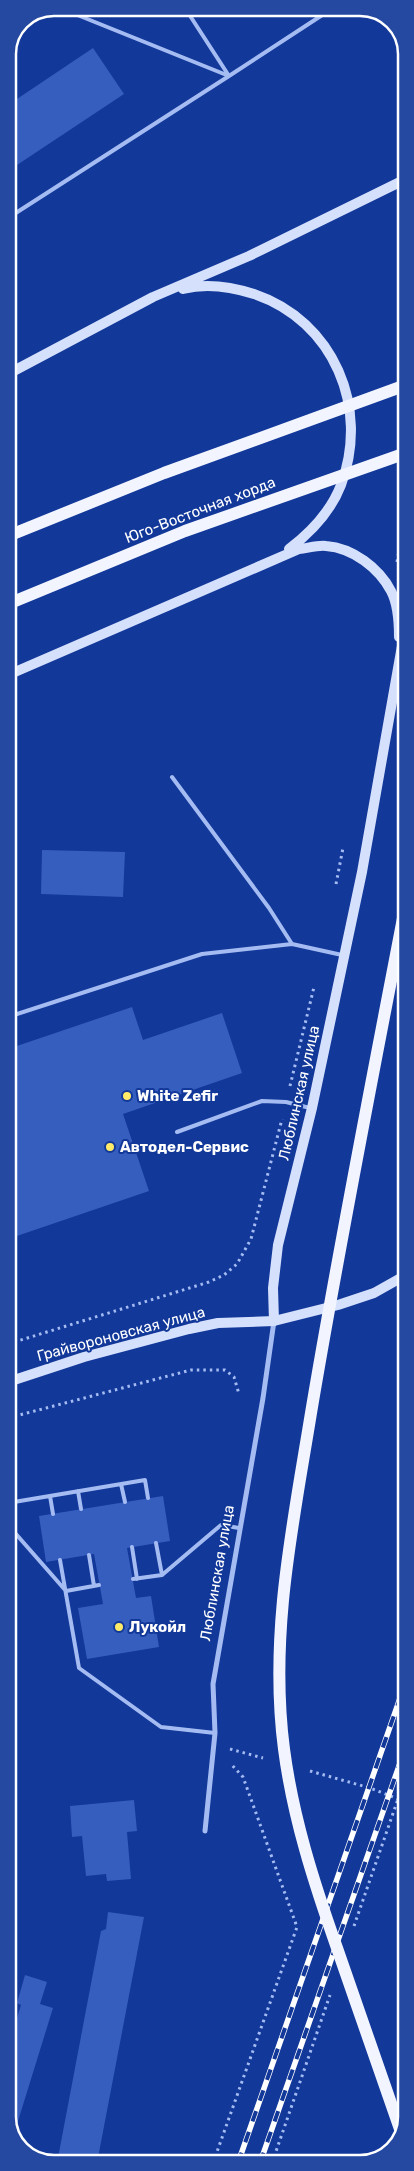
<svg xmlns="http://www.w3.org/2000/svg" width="414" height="2171" viewBox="0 0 414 2171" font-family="Rubik,sans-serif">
  <rect width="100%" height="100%" fill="#123899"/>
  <path fill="#365ebf" d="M93 48 124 94 8 171V105Z
    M42 850 125 852 123 897 41 894Z
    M132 1007 143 1040 222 1013 242 1073 123 1114 149 1191 11 1238 8 1229V1049Z
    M163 1496 170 1541 127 1548 136 1598 151 1596 159 1647 87 1659 78 1608 103 1604 94 1554 46 1562 39 1516Z
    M134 1800 137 1831 127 1832 131 1879 107 1881 106 1874 86 1876 82 1836 72 1837 70 1806Z
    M108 1912 144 1917 97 2163H57L101 1931 106 1929Z
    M8 1972 15 1974 8 1993Z
    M25 1975 47 1982 40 2004 53 2008 14 2134 8 2123V2047L21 2005 17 2003Z"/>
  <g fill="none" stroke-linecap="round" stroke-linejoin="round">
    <path stroke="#a5bcf3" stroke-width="3" stroke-dasharray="2.5 4" stroke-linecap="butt" d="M397 562 406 510
      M336 884 343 848
      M290 1086 314 987
      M8 1344 209 1282 224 1275 237 1264 251 1239 282 1119
      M8 1418 191 1370H225L234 1377 239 1394
      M230 1749 263 1758
      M310 1771 370 1788 406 1802
      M354 1926 398 1799
      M213 2163 297 1927 243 1777 231 1764
      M272 2163 330 1995"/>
    <path stroke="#a5bcf3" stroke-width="4" d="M60 8 229 76 333 8
      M8 218 229 76 185 8
      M172 777 269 908 292 944
      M8 1017 202 954 292 944 342 955
      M177 1132 262 1101 286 1102 310 1108
      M121 1484 125 1502
      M78 1491 81 1509
      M50 1496 53 1514
      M8 1503 145 1480 148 1498
      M8 1525 66 1591 99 1585
      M156 1543 162 1575
      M132 1547 137 1579
      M89 1555 94 1586
      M60 1560 79 1668 161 1727 215 1733
      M133 1579 162 1575 221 1525 239 1528"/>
    <path stroke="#a5bcf3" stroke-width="5" d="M205 1831 215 1733 213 1684 263 1398 274 1321"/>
    <path stroke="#d5e0fd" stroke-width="10" d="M183 289C206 283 232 287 254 294 334 321 370 408 341 485 331 511 310 533 289 549
      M8 374 153 297 249 256 406 179
      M8 675 299 549C308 548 318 545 326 546 353 548 379 568 391 591 398 604 399 622 399 637
      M274 1321 273 1288 278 1245 312 1108 362 872 406 623
      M8 1382 84 1357 189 1329 218 1323 274 1321 338 1305 374 1293 406 1275"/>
    <path stroke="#f2f5ff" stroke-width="12" d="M404 913 406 901"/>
    <defs>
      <path id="rail" d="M238 2163 406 1681
        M260 2163 406 1746"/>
    </defs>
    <use href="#rail" stroke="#fff" stroke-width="5.5"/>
    <use href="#rail" stroke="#123899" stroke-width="4" stroke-dasharray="11" stroke-linecap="butt"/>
    <path stroke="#f2f5ff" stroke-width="12" d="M8 536 164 473 406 385
      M8 604 185 531 406 453
      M401 2132C380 2070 358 2010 337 1948 314 1883 293 1818 284 1749 269 1635 293 1524 311 1413 339 1246 372 1080 404 913"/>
  </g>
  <g fill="#ffeb68" stroke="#123899" stroke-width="2">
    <circle cx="127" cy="1096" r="5"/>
    <circle cx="110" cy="1147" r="5"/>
    <circle cx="119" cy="1627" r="5"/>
  </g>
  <g text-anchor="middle" stroke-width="4" stroke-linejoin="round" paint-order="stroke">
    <g font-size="15" fill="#fff" stroke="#123899">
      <text transform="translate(200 510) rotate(-21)" y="5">Юго-Восточная хорда</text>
      <text transform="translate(299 1093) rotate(-77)" y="5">Люблинская улица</text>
      <text transform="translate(121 1334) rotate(-15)" y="5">Грайвороновская улица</text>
      <text transform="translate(217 1573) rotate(-80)" y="5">Люблинская улица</text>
    </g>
    <g font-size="15" font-weight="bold" fill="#fff" stroke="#123899" text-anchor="start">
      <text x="137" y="1101">White Zefir</text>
      <text x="120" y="1152">Автодел-Сервис</text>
      <text x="129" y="1632">Лукойл</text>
    </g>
  </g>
  <path d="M0 0H414V2171H0ZM54 16H360A38 38 0 0 1 398 54V2117A38 38 0 0 1 360 2155H54A38 38 0 0 1 16 2117V54A38 38 0 0 1 54 16Z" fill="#2548a1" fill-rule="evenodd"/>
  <path fill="none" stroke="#fff" stroke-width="2.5" d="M54 16H360A38 38 0 0 1 398 54V2117A38 38 0 0 1 360 2155H54A38 38 0 0 1 16 2117V54A38 38 0 0 1 54 16Z"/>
</svg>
